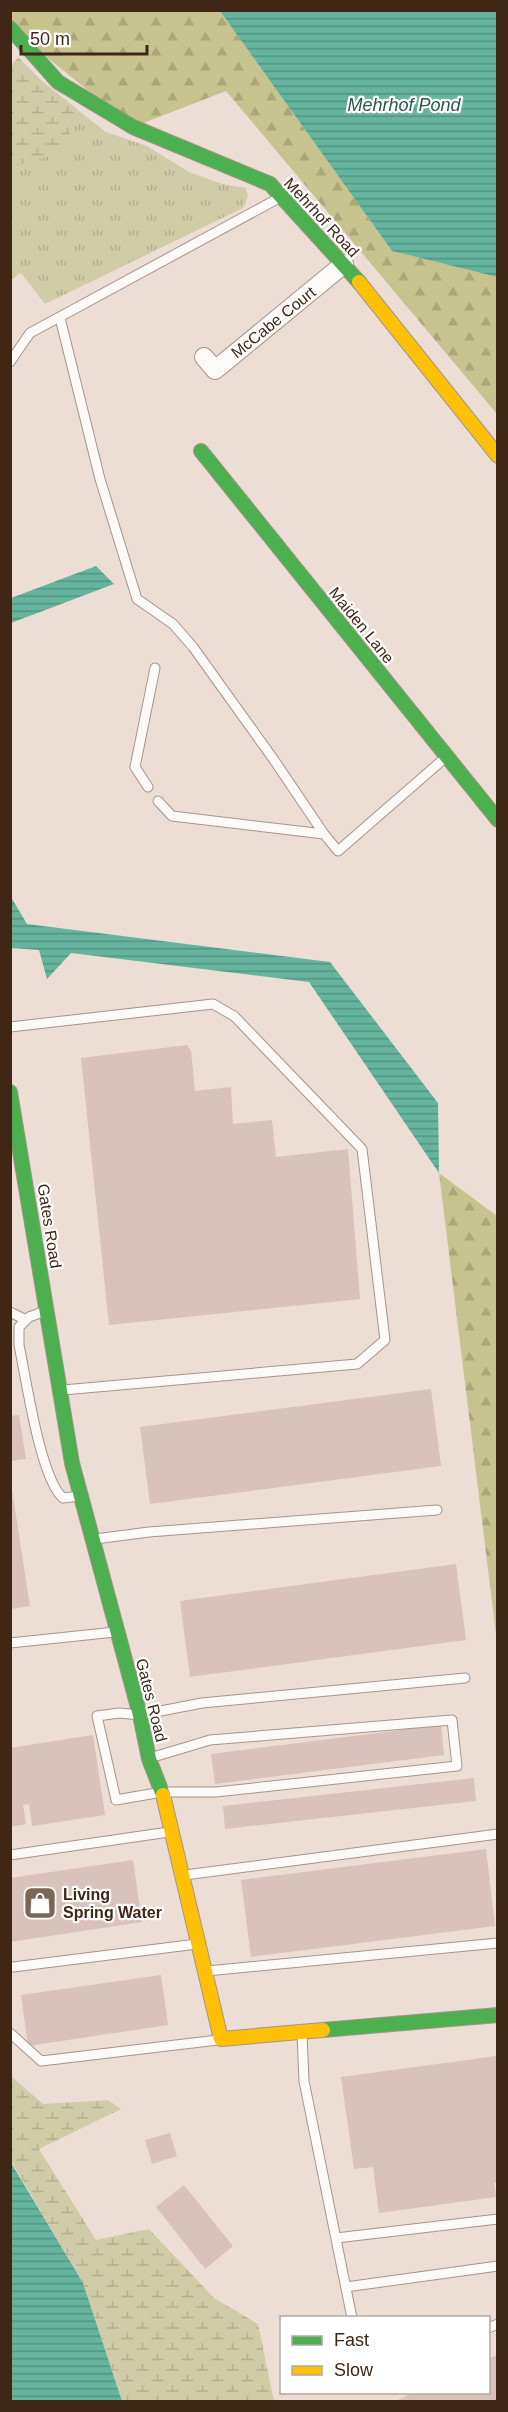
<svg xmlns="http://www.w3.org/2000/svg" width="508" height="2412" viewBox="0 0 508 2412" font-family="Arial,sans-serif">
  <defs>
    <pattern id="grass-tufts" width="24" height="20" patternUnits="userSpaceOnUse" patternTransform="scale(1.5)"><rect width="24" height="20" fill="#d0cca8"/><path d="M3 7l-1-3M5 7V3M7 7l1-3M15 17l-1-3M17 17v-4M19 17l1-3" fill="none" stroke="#b4af90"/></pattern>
    <pattern id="forest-firs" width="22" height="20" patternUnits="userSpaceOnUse" patternTransform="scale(1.5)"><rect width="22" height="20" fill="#c6c38f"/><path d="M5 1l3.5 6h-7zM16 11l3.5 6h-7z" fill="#aba77a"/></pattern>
    <pattern id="wetland-marsh" width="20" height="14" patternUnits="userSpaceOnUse" patternTransform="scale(1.5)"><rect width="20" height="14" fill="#d0cca8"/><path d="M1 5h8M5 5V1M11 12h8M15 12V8" fill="none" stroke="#b4af90"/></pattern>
    <pattern id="water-rules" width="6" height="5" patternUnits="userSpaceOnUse" patternTransform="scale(1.5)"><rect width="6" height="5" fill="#65b59e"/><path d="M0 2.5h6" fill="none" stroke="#559380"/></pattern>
  </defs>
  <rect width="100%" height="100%" fill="#edded5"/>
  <path fill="url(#grass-tufts)" d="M78 110 106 132 147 146 189 172 222 184 246 188 248 196 243 208 45 304 21 273 11 280V167L22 163 72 122Z"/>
  <path fill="url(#forest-firs)" d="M10 11H220L392 251 497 277V414L226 91 133 127 11 28Z
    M439 1173 497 1216V1642Z"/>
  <path fill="url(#wetland-marsh)" d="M18 57 41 80 78 110 63 152 11 167 10 67Z
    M10 2075 43 2104 108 2100 121 2109 39 2149 96 2240 149 2229 214 2298 258 2324 274 2401H122L83 2283 11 2161Z"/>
  <path fill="url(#water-rules)" d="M220 11H497V277L392 251Z
    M96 566 114 584 11 623V598Z
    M11 897 27 924 330 962 438 1103 439 1173 309 982 71 953 47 979 39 950 11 948Z
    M10 2161 83 2283 122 2401H11Z"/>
  <path fill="#d8c2bb" d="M187 1045 191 1051 195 1091 231 1087 233 1124 272 1120 276 1157 348 1149 360 1299 109 1325 81 1058Z
    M431 1389 441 1466 150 1504 140 1427Z
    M19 1415 26 1459 10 1461V1416Z
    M12 1490 30 1606 10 1609V1491Z
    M456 1564 466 1640 190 1677 180 1601Z
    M441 1725 444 1755 215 1784 211 1754Z
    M93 1735 105 1815 32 1826 29 1804 23 1805 26 1824 10 1827V1748Z
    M474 1778 476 1801 225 1829 223 1806Z
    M486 1849 495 1926 251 1957 241 1880Z
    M133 1860 142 1922 10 1942V1878Z
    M161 1975 168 2025 28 2046 21 1995Z
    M496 2056 498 2182 494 2183 496 2197 379 2213 373 2167 354 2169 341 2077Z
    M170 2133 177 2156 152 2164 145 2140Z
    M184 2185 233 2246 205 2269 156 2207Z
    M498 2355V2402H394L414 2392H488V2359Z"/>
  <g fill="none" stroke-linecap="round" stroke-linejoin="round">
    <defs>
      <path id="lane" d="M60 318 100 479 137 599 173 624 193 647 274 760 324 834 338 851 446 757
        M10 362 30 333 279 198
        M148 787 135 767 155 668
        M158 801 172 816 324 834
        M10 1027 213 1004 234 1016 362 1149 385 1340 357 1364 63 1390
        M45 1311 29 1317 19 1327V1345C26 1378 40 1478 63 1498L79 1496
        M10 1312 26 1320
        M95 1539 149 1532 437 1510
        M10 1643 115 1632
        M150 1758 210 1740 452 1720 457 1766 216 1792H162L116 1800 97 1716 119 1713 140 1715 202 1703 465 1678
        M10 1855 169 1832
        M185 1875 498 1834
        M13 1967 197 1944
        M207 1971 498 1943
        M10 2033 41 2061 218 2040
        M302 2034 304 2081 352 2318
        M336 2238 498 2219
        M346 2287 498 2266
        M488 2328 498 2324"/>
      <path id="street" d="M204 357 215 370 344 264"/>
      <path id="fast" d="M10 28 58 82 133 127 270 184 359 282
        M201 451 498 820
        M10 1092 72 1463 140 1715 149 1759 163 1795
        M323 2030 498 2015"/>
      <path id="slow" d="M359 282 498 456
        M163 1795 221 2039 323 2030"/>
    </defs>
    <use href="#lane" stroke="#a69489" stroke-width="11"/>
    <use href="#street" stroke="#a69489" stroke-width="20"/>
    <use href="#fast" stroke="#a69489" stroke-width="16"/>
    <use href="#slow" stroke="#a69489" stroke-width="16"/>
    <use href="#lane" stroke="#fcfaf9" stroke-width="9"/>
    <use href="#street" stroke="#fcfaf9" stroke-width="18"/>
    <use href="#fast" stroke="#4caf50" stroke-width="14"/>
    <use href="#slow" stroke="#ffc107" stroke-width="14"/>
  </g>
  <defs>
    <symbol id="shop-square" viewBox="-11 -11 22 22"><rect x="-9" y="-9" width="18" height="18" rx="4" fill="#7c6658" stroke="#fff"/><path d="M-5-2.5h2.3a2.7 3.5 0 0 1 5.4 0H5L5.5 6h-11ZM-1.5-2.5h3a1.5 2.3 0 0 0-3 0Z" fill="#fff"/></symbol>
  </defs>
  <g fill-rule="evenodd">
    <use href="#shop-square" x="21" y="1884" width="38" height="38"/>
  </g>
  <g text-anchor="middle" stroke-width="4.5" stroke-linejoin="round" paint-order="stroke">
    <g font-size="16" fill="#3f2615" stroke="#fff">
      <text transform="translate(322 217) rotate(47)" y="6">Mehrhof Road</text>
      <text transform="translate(273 322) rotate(-39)" y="6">McCabe Court</text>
      <text transform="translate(362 625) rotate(51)" y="6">Maiden Lane</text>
      <text transform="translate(50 1226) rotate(81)" y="6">Gates Road</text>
      <text transform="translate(152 1700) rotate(76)" y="6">Gates Road</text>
    </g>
    <g font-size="16" font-weight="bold" fill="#3f2615" stroke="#fff" text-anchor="start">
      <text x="63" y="1900">Living<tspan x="63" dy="18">Spring Water</tspan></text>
    </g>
    <g font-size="18" font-style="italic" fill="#29584b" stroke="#fff">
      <text x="404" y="111">Mehrhof Pond</text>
    </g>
  </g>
  <rect width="508" height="2412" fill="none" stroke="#3f2615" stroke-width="24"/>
  <rect x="280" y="2316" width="210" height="78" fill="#ffffff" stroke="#b2a8a1" stroke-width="1.5"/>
  <rect x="292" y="2336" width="30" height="9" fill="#4caf50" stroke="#b2a8a1" stroke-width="1.5"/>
  <text x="334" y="2346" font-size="18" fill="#3f2615">Fast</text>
  <rect x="292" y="2366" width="30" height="9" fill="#ffc107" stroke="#b2a8a1" stroke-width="1.5"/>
  <text x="334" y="2376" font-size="18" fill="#3f2615">Slow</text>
  <path d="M21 45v9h126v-9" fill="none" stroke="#3f2615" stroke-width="3"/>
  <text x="30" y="45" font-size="18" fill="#3f2615" stroke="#ffffff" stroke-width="4.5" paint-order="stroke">50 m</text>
</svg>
